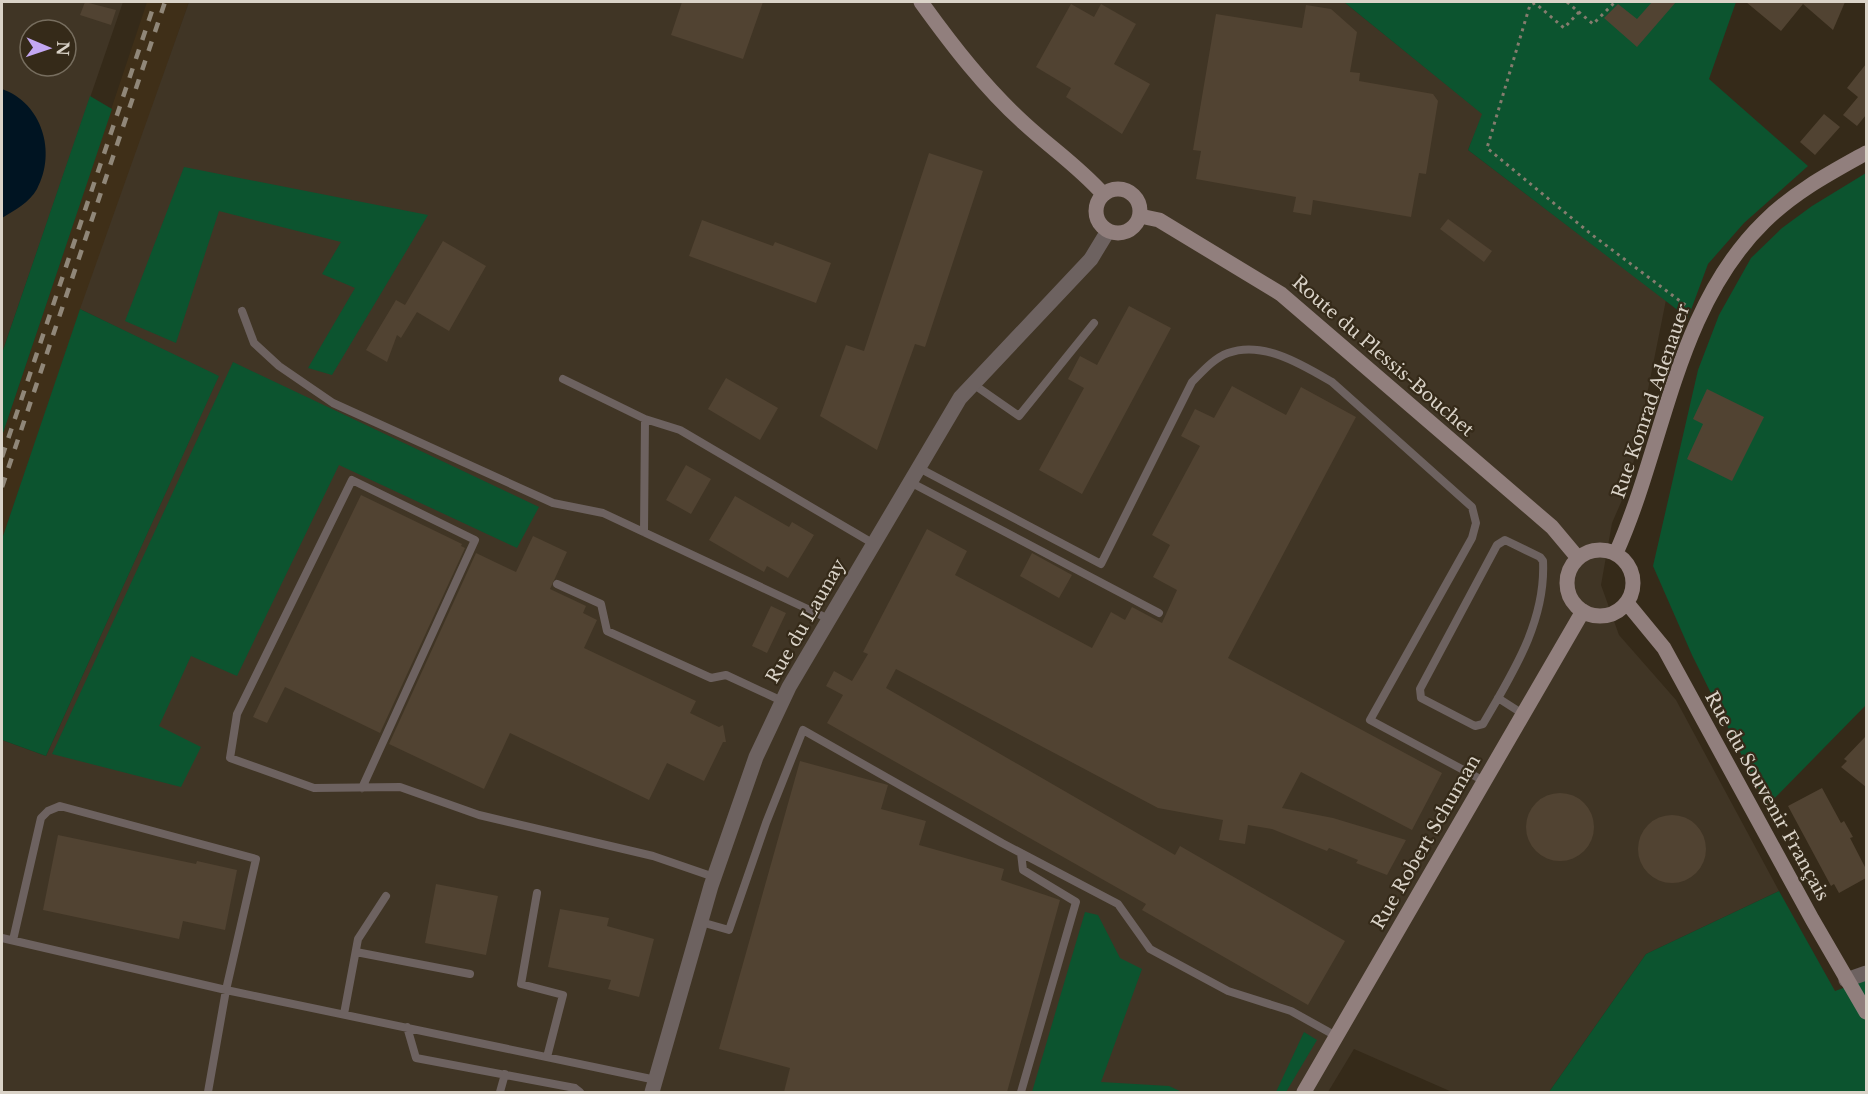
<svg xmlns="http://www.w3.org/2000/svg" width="1868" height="1094" viewBox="0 0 1868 1094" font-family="'Libre Baskerville',serif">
  <rect width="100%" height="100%" fill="#352a19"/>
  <path fill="#3f2f18" d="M147 2H189L2 539V436Z"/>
  <path fill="#403525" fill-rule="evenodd" d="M2 2H123L2 353ZM30 30H66V66H30Z
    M189 2H1344L1483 114 1468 150 1666 300 1629 484 1612 523 1601 585 1619 635 1676 700 1779 891 1646 954 1549 1092H1452L1354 1049 1328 1092H2V740L46 756 218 377 80 309Z"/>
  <path fill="#0c542f" d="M1344 2H1736L1709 79 1808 166 1744 223 1708 264 1688 318 1468 150 1482 114Z
    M90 96 112 109 2 436V353Z
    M184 167 428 215 332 375 308 368 355 288 322 274 341 242 219 211 176 343 125 321Z
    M1866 173V705L1767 806 1692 655 1653 566 1698 370 1719 315 1751 258 1782 228 1812 206Z
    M80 309 219 376 46 756 2 740V539Z
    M233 362 539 507 517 548 339 465 237 676 191 656 159 726 201 747 181 787 52 754Z
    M1779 891 1835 991 1866 980V1092H1549L1646 954Z
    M1085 912 1098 915 1120 958 1142 969 1101 1082 1169 1086 1182 1092H1032Z
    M1304 1032 1317 1040 1286 1092H1276Z"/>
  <path fill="#001422" d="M2 89C42 103 57 152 37 189 29 203 15 210 2 218Z"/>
  <path fill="#514332" d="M85 2 116 10 111 25 80 15Z
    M682 2H763L743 59 671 35Z
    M1652 2H1676L1637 47 1604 18 1618 4 1637 19Z
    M1746 2H1845L1833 30 1803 4 1781 31Z
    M1071 4 1094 17 1101 4 1136 24 1114 64 1150 84 1122 134 1066 97 1071 88 1036 67Z
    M1306 5 1331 9 1357 32 1350 72 1360 73 1359 81 1433 94 1438 101 1426 174 1419 173 1411 217 1313 200 1311 215 1293 212 1296 197 1196 179 1201 151 1193 150 1216 14 1302 28Z
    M1866 64V115L1857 126 1843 115 1858 97 1847 88Z
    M1824 114 1840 127 1815 155 1800 142Z
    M929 153 983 171 925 347 915 344 877 450 820 416 846 345 864 351Z
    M1448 219 1492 251 1484 262 1440 229Z
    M702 220 773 246 775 242 831 263 816 303 689 256Z
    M443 241 486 266 449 331 417 312 401 338 397 335 387 362 366 350 396 300 405 305Z
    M1129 306 1171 328 1082 494 1039 470 1084 388 1068 379 1080 356 1097 365Z
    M726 378 778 408 760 440 708 409Z
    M1232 386 1286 415 1301 387 1356 417 1228 658 1442 773 1412 830 1301 772 1282 808 1333 818 1406 840 1387 875 1356 863 1358 860 1329 848 1327 851 1272 829 1248 825 1245 844 1219 840 1223 820 1158 808 896 669 886 688 1175 855 1180 846 1345 941 1308 1005 1142 910 1146 904 827 723 843 695 826 686 834 671 852 681 868 654 863 652 927 529 967 551 955 575 1092 648 1111 612 1125 620 1132 607 1162 623 1177 590 1153 577 1170 545 1152 535 1200 446 1181 436 1195 409 1214 418Z
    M1707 389 1764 417 1732 481 1687 459 1703 424 1693 419Z
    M686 465 711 479 691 514 666 500Z
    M361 495 462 544 461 546 465 548 380 733 285 687 267 723 253 717Z
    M735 496 789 527 792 522 814 535 788 578 767 566 764 572 709 540Z
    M533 536 567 552 550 589 586 606 583 613 597 620 584 648 696 701 690 713 719 727 723 725 726 742H723L704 781 667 763 649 800 510 733 484 789 389 744 476 553 516 572Z
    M1032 553 1072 575 1059 598 1020 576Z
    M771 606 786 613 767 653 752 646Z
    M1866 736V787L1841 767 1847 761 1844 759Z
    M800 761 888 785 881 809 926 821 919 845 1004 869 1001 880 1060 900 1007 1092H784L790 1068 719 1049Z
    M1822 788 1841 823 1844 821 1853 837 1850 838 1866 869V878L1839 893 1834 884 1831 886 1788 806Z
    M1526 827a34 34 0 1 1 68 0a34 34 0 1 1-68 0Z
    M1638 849a34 34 0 1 1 68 0a34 34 0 1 1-68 0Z
    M58 835 196 864 197 861 237 870 225 930 183 921 179 939 43 910Z
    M436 884 498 896 486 955 425 943Z
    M560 909 609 918 607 926 654 939 639 997 608 989 611 980 548 967Z"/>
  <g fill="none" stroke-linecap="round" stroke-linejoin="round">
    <path stroke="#857c6e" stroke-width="3" stroke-dasharray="3 4.5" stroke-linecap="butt" d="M1567 2 1593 24 1615 2
      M1579 12 1564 28 1535 3 1530 5 1487 148 1591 234 1688 307"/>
    <path stroke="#6d6260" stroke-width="8" d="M242 311 254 343 279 366 333 403 553 503 603 513 829 619
      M563 379 645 419 644 532
      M973 384 1019 416 1094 323
      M645 419 680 430 874 544
      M919 468 1101 564 1192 382C1202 372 1214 358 1228 353 1263 340 1303 365 1332 382L1472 507 1476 523 1472 538 1370 720 1484 781
      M910 482 1159 613
      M1505 540 1540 557 1543 561C1546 622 1512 674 1483 724L1475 726 1421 698 1420 689 1497 545Z
      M557 584 601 604 607 631 711 678 726 675 782 701
      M1498 698 1523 714
      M362 788 475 540 352 480 237 714 230 758 314 788 400 787 479 815 653 856 714 877
      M1021 853 1023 870 1076 902 1021 1092
      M537 893 521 984 563 995 547 1057
      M701 922 729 930 766 823 803 730 1002 843 1118 904 1150 949 1228 991 1291 1011 1336 1036
      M2 938 226 990 656 1080
      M13 940 41 818 48 811 60 806 256 859 226 990 208 1092
      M356 952 470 974
      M344 1014 358 939 386 896
      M407 1027 416 1058 575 1088 580 1092
      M500 1092 505 1074"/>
    <path stroke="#6d6260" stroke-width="15" d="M1846 980 1866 973
      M652 1092 711 886 756 757 789 687 960 398 1091 259 1108 231"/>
    <path stroke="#917f7d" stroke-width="15" d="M921 2C952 45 985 88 1025 124 1051 148 1079 167 1103 194
      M1096 211a22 22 0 1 1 44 0a22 22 0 1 1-44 0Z
      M1140 216 1159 220 1281 294 1552 527 1578 558
      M1567 583a33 33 0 1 1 66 0a33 33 0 1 1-66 0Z
      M1616 553C1665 444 1675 309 1764 222 1794 192 1830 173 1866 153
      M1627 603 1664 648 1812 919 1866 1012
      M1304 1092 1583 611"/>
    <path stroke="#908779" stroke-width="4.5" stroke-dasharray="10 10" stroke-linecap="butt" d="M2 457 155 2
      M2 487 165 2"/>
  </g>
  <g text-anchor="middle" stroke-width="4.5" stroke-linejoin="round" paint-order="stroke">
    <g font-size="18" fill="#dad3c8" stroke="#352a19">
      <text transform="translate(1383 356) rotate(41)" y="6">Route du Plessis-Bouchet</text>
      <text transform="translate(1651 401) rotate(-71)" y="6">Rue Konrad Adenauer</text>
      <text transform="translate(806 621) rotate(-60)" y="6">Rue du Launay</text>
      <text transform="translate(1767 796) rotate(61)" y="6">Rue du Souvenir Français</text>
      <text transform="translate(1426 842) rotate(-60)" y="6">Rue Robert Schuman</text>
    </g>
  </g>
  <rect width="1868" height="1094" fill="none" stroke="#dad3c8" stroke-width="6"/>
  <g transform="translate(48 48) rotate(92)"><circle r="28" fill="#352a19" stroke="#776e5f" stroke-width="1.5"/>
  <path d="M0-4.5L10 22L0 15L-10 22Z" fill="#c3a7f2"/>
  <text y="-9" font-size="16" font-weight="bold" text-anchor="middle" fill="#dad3c8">N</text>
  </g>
</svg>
